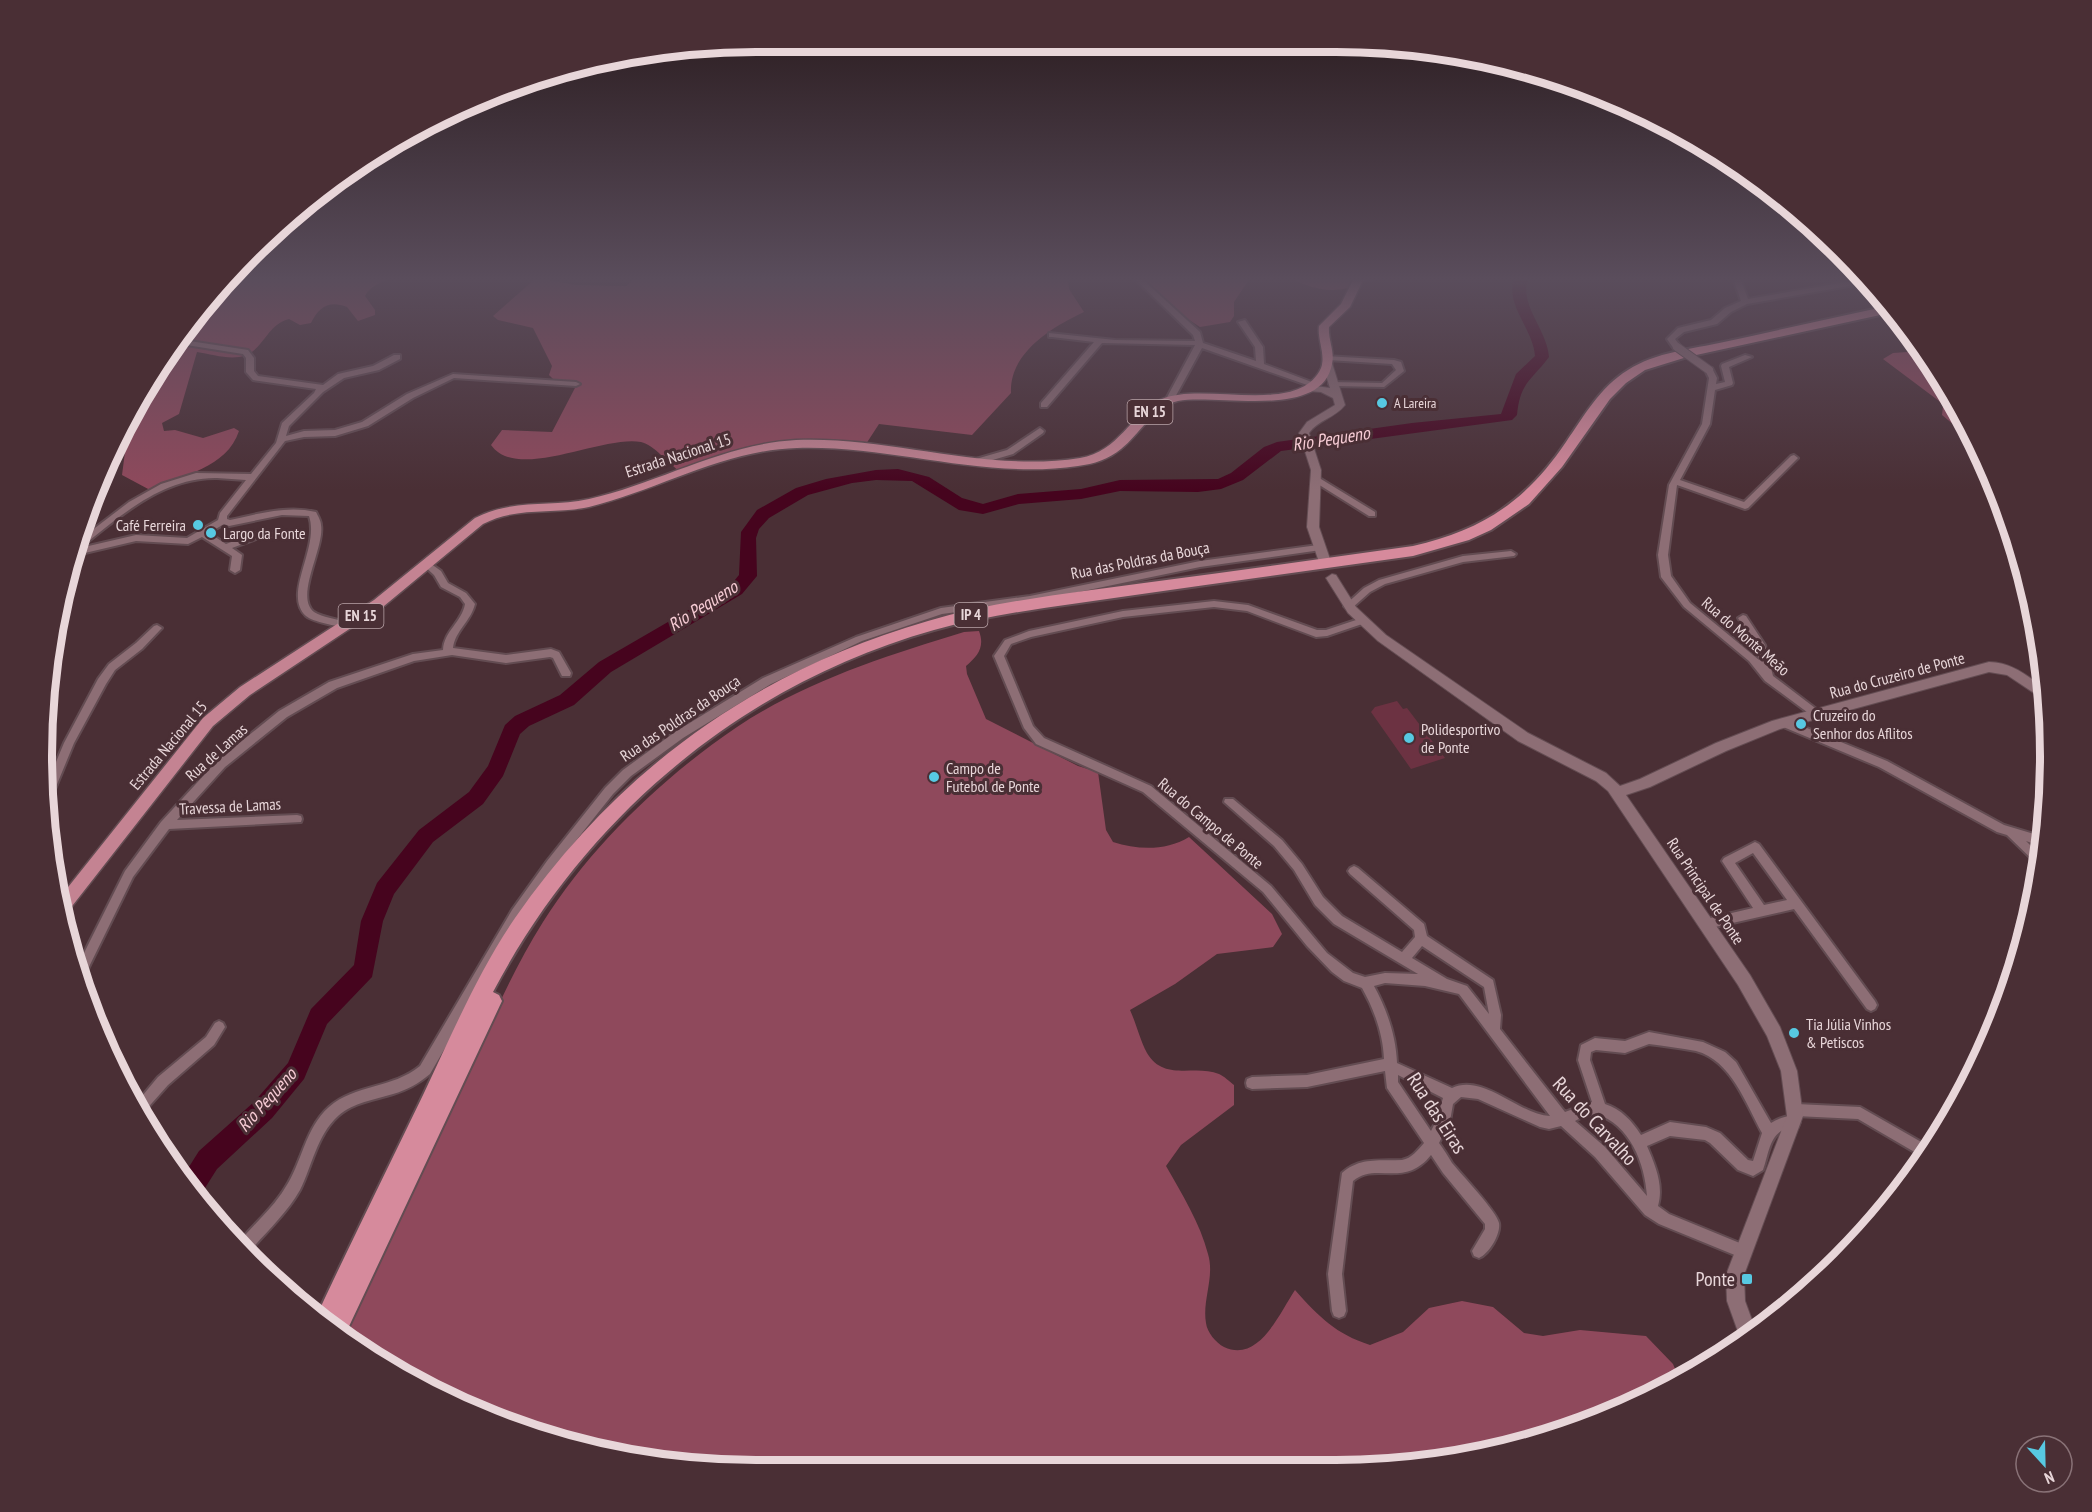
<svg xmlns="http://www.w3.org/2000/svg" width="2092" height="1512" viewBox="0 0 2092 1512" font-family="'PT Sans Narrow',sans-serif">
  <rect width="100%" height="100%" fill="#4a2f35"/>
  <path fill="#6c3242" d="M1397 701 1403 709 1407 708 1445 758 1411 769 1371 712 1375 707Z"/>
  <path fill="#8f495c" d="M227 278H391C380 283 370 286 365 296L375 310V315L358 321 347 307C329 300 319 307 311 323L300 325 289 319C265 325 264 353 239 357 226 359 210 354 197 352L179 414 162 423 164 431 175 430 203 438 234 428 239 431C227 468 182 475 150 490L122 475 125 452 113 447 219 285Z
    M536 278 576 285 626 286 636 278H1068L1069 289 1084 312C1052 327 1009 353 1011 393L972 435 879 424 866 444 777 441 747 447 678 470C667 462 654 445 641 442 602 435 517 482 491 445L502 430 552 432 576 386 557 383 549 375 552 366 533 328 498 320 493 316Z
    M1133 278H1250L1234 302V316L1230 322 1200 327 1143 290Z
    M1291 278H1352L1348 288C1328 293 1309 288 1291 278Z
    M1921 351 1976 440 1978 445 1942 415 1943 406 1939 401 1883 359 1893 353Z
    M979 631C985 647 978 656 966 666L967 674 986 719 1078 766 1098 772 1106 830 1113 842C1138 850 1166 851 1189 837L1272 914 1282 934 1273 947 1217 954 1175 984 1130 1010C1136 1023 1140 1040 1147 1053 1164 1082 1195 1064 1219 1074 1224 1076 1230 1082 1234 1085V1105L1181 1145 1166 1166C1182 1194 1200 1223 1208 1254 1215 1277 1202 1300 1206 1323 1207 1332 1216 1343 1224 1347 1259 1363 1279 1314 1295 1290 1319 1317 1336 1334 1370 1345L1403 1332 1429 1308 1462 1301 1493 1307 1524 1333 1543 1336 1580 1330 1646 1336 1673 1364 1678 1376 1610 1416 1430 1464 709 1468 571 1446 440 1396 345 1337C380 1262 416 1188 450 1113 480 1049 505 982 543 922 591 846 663 777 737 727 806 681 886 656 964 632Z"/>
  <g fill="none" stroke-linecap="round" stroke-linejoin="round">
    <path fill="#46041e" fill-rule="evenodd" d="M1514 278H1528C1519 306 1547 329 1549 357 1532 380 1520 382 1517 415L1512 420 1281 451 1243 480 1221 489 1198 492 1120 491 1081 499 1019 504 983 514 959 510 912 481 876 480 852 483 808 495 769 518 759 529 756 538 757 576 742 594 611 672 574 705 529 726 520 734 503 776 483 804 433 842 394 894 383 921 372 977 327 1024 304 1079 272 1118 217 1169 198 1199 182 1178 199 1151 254 1102 288 1063 311 1009 354 965 361 921 377 883 419 830 469 792 488 766 505 725 515 716 560 695 599 662 730 586 739 575 741 532 757 510 796 488 826 479 876 470 898 469 929 477 962 498 983 504 1018 494 1081 489 1120 480 1218 479 1231 473 1264 447 1277 442 1412 423 1501 414 1516 374 1535 356C1533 328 1505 306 1514 278Z"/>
    <defs>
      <path id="minor" d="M1134 278H1141L1200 332 1203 343 1256 361 1255 347 1238 322 1245 320 1263 347 1264 364 1317 384 1316 386H1310L1202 348 1173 401 1169 403 1165 401 1195 345 1102 343 1047 407H1041V403L1094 342 1052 337H1049V333L1115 340 1195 341 1193 335Z
        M1358 278H1375L1359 282 1355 280Z
        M1733 278H1740L1748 299 1863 279 1866 283 1747 304 1731 312 1717 324 1684 332 1675 339 1681 347 1674 349 1667 339 1678 328 1711 320 1725 308 1741 301Z
        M183 340 248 350 254 358V371L258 376 323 385 338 374 373 366 394 355H400V359L379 370 344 378 323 392 289 426 286 436 304 431 335 430 362 422 407 394 453 374 576 382 580 384 576 386 454 378 413 398 368 426 335 436 304 437 285 441 227 516V519L230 520C258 514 287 505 316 512 318 516 321 521 321 525 325 547 294 597 314 612 321 617 341 620 350 623L352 625 350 627 347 628C337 626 313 622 306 616 282 594 320 548 309 516L282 515 229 526 224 524 209 533 226 544 255 533 295 531 296 533 292 536 256 539 232 548 242 555 240 570 235 573 230 570 232 556 202 537 188 544 136 541 72 556 78 541 129 502 161 484 196 473 251 474 276 443 282 423 314 393 316 389 253 380 246 372V358L243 354 180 344ZM217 478 246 480 220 513 218 520 187 538 136 535 80 548C120 516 163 477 217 478Z
        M1745 355 1752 357 1729 367 1733 383 1732 385 1715 390 1710 424 1680 480 1744 502 1791 456 1794 455 1798 458 1748 508 1745 509 1677 485 1668 555 1671 576 1690 603 1759 660 1755 645 1738 618 1743 615 1746 616 1765 645 1773 676 1819 711 1820 714 1819 717 1815 718 1765 681 1749 661 1684 607 1661 577 1658 555 1669 485 1702 424 1709 378 1705 370 1706 368H1712L1717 378 1716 384 1725 382 1721 366 1722 364Z
        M1325 356 1394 360 1401 362 1404 371 1384 387 1333 386 1329 384 1330 382 1382 383 1396 370 1392 364 1328 360 1324 358Z
        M1040 428 1044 431 1043 433 1013 454 979 464 975 461 976 459 1007 450Z
        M1316 476 1375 512V516H1369L1313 481 1312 479Z
        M1318 545 1321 546 1323 548 1321 550 1200 567 1030 602 942 614 862 641 771 684 683 738 631 776 613 794 555 867 520 918 430 1074C418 1084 407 1090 393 1094 374 1100 354 1102 338 1116 317 1135 312 1166 300 1190 287 1213 267 1231 250 1251L240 1241C255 1223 273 1208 285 1188 302 1163 305 1128 329 1107 355 1084 392 1089 420 1066L512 910 547 861 605 788 623 770 675 732 763 678 856 637 941 608 1030 596 1200 561Z
        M1511 551 1516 554 1514 556 1463 562 1385 584 1370 592 1352 608H1346L1344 606 1364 588 1379 580 1463 556Z
        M427 561 441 571 448 583 466 593 475 604C471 621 455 631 453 648L506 655 551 649 559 652 571 673 570 676H562L553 658 550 657 506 663 452 655 414 661 337 688 287 717 225 767 177 820 297 815 301 816 302 819 301 822 169 829 133 877 85 975 82 976 79 963 125 871 161 822 217 761 279 711 329 682 413 654 443 650C444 631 462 622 465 604L460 597 441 587 434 575 422 564Z
        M1214 601 1248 605 1317 630H1326L1362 618 1367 621 1365 623 1327 636 1316 637 1247 611 1214 607 1123 617 1031 637 1011 644 1004 656 1033 726 1044 738 1151 786 1271 886 1327 953 1353 973 1365 977 1385 973 1418 974 1334 924 1315 905 1294 870 1274 846 1224 802 1225 799H1233L1282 840 1302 864 1323 897 1342 916 1402 952 1415 937 1414 930 1350 874 1348 871 1350 868 1354 866 1358 868 1424 924 1427 936 1493 980 1501 1015 1500 1029 1565 1112 1592 1102 1578 1060 1581 1045 1595 1038 1625 1041 1649 1032 1703 1042 1725 1052 1736 1062 1771 1123C1779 1118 1789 1114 1798 1117L1800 1122 1798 1127C1793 1128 1788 1128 1783 1130 1769 1137 1768 1157 1763 1170L1753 1176 1738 1170 1710 1143 1705 1140 1670 1136 1647 1146C1655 1165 1664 1185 1658 1206L1669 1214 1747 1246 1749 1251 1747 1256 1742 1258 1659 1224 1645 1215 1595 1157 1561 1126 1549 1129 1540 1127 1478 1099 1461 1097 1453 1104 1450 1121 1439 1143C1444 1150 1448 1156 1452 1163 1461 1174 1497 1212 1499 1223 1501 1234 1489 1254 1479 1258L1474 1256 1472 1251 1485 1229V1224L1443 1173 1431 1155C1404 1189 1376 1161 1353 1181L1342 1274 1346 1311 1344 1316 1339 1318 1334 1316 1332 1311 1328 1274 1342 1173C1360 1157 1379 1161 1402 1160 1412 1158 1417 1151 1424 1143L1387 1088 1385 1071 1307 1087 1252 1089 1247 1087 1246 1083 1247 1079 1252 1077 1307 1075 1384 1059C1383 1034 1374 1009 1362 988L1344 981 1332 972 1307 946 1263 892 1143 792 1036 744 1024 728 994 656 1005 640 1029 631 1123 611ZM1422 946 1484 987 1489 1014 1467 986 1447 979 1412 958ZM1385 983 1425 986 1459 994 1550 1116C1518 1114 1483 1073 1452 1088L1397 1063C1396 1036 1387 1010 1374 986ZM1649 1044C1664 1046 1681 1048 1696 1051 1731 1060 1746 1104 1762 1133L1753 1161 1748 1160 1720 1133 1706 1127 1670 1122 1641 1135C1632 1121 1621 1109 1605 1104L1590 1060 1591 1052 1596 1050 1625 1053ZM1398 1075 1443 1098 1436 1121 1431 1131 1398 1082ZM1596 1114C1630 1124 1645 1164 1647 1196L1605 1147 1575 1121 1584 1116Z
        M157 625 162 628 160 630 142 649 115 670 106 684 74 743 53 794 52 797 48 798V781L64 743 98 679 109 664 136 643 154 626Z
        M1785 719 1887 761 2004 825 2044 837V847L2026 841 2042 857 2040 867 2007 835 1997 832 1879 767 1781 726 1780 723 1781 720Z
        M1755 842 1759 844 1875 1001 1877 1005 1875 1009 1871 1011 1867 1009 1794 909 1706 929 1702 928 1700 924 1702 920 1753 908 1722 861 1724 858ZM1753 853 1787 900 1764 905 1735 863Z
        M219 1021 223 1023 225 1027 214 1045 168 1085 144 1112 138 1101 158 1077 206 1037 215 1023Z
        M1796 1104 1860 1107 1930 1147 1923 1157 1858 1119 1796 1116 1791 1115 1789 1110 1791 1105Z"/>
      <path id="tertiary" d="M1327 360 1332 363 1345 405C1335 418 1318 420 1309 433L1321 470 1319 527 1331 562 1325 566 1319 562 1307 527 1311 470 1299 433 1307 422 1335 405 1333 398 1321 392 1308 391 1303 388 1308 385 1330 388 1322 363Z
        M1332 574 1336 575 1356 607 1386 635 1528 733 1606 773 1620 786 1640 779 1716 743 1772 721 1989 662C2011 662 2028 676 2045 689L2046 701 2007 675 1989 672 1780 729 1726 751 1650 787 1626 795 1750 975 1780 1027 1797 1071 1803 1116 1744 1275 1745 1301 1756 1331 1741 1340 1727 1301 1726 1275 1787 1116 1781 1071 1767 1036 1738 985 1608 791 1596 781 1518 741 1378 641 1348 613 1326 578Z"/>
      <path id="primary" d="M1354 278H1364L1350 307 1329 327C1328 339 1335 352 1332 364 1322 421 1216 393 1178 401 1153 407 1140 434 1121 449 1109 459 1094 464 1078 466 984 480 891 445 797 448 724 450 659 490 589 507 553 515 517 506 483 524L384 606 250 695 213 726 69 910 65 912 61 896 203 718 240 687 374 600 475 518C514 498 549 508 589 499 659 483 723 444 796 440 891 436 985 473 1080 458 1119 452 1130 414 1162 399 1203 381 1299 417 1321 368 1326 355 1317 339 1319 326L1341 304Z"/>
      <path id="trunk" d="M1888 306 1894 312 1687 357 1645 370 1626 383 1610 399 1562 467 1529 504 1491 530 1469 540 1413 556C1320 569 1228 582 1135 595 1068 605 1000 612 934 630 742 684 585 817 493 992L499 995 502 1001 344 1337 316 1317C351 1242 388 1168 424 1093 452 1034 478 972 515 918 618 770 755 671 928 621 1003 599 1082 592 1159 581 1244 570 1328 558 1413 546 1483 530 1526 501 1566 442 1584 416 1600 387 1628 370 1656 352 1692 349 1724 342 1778 330 1833 318 1888 306Z"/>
    </defs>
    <use href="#minor" stroke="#634c52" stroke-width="4"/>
    <use href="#tertiary" stroke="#634c52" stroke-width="2"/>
    <use href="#primary" stroke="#634c52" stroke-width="3"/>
    <use href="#trunk" stroke="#634c52" stroke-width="4"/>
    <use href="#minor" fill="#8d6e75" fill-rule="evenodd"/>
    <use href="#tertiary" fill="#8d6e75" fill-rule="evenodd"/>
    <use href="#primary" fill="#c48392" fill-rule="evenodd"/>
    <use href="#trunk" fill="#d68a9c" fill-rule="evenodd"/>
    <defs>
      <path id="minor-bridge" d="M1677 347 1709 370"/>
    </defs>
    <use href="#minor-bridge" stroke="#634c52" stroke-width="10" stroke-linecap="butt"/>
    <use href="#minor-bridge" stroke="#8d6e75" stroke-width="8"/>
  </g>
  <linearGradient id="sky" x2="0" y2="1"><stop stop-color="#291a1d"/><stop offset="0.57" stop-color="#5a4d5c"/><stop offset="1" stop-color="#5a4d5c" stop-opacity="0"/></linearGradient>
  <rect width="2092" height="490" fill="url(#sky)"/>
  <g fill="#57c9e2" stroke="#4a2f35" stroke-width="2">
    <circle cx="1382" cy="403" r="6"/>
    <circle cx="198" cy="525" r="6"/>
    <circle cx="211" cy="533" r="6"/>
    <circle cx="1801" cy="724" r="6"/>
    <circle cx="1409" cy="738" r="6"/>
    <circle cx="934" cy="777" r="6"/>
    <circle cx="1794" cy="1033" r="6"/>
    <rect x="1741" y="1273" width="12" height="12" rx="3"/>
  </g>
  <g text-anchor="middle" stroke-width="6" stroke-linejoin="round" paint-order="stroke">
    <g font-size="14" fill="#e8d6d9" stroke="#4a2f35" text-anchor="start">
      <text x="1394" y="408">A Lareira</text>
    </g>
    <g fill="#4a2f35" stroke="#b9a4a8" stroke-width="1.5">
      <rect x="1127.5" y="400" width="45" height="24" rx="4.5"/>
      <rect x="954.5" y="603" width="33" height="24" rx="4.5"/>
      <rect x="338.5" y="604" width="45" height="24" rx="4.5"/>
    </g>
    <g font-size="15" font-weight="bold" fill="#e8d6d9">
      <text x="1150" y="417">EN 15</text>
      <text x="971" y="620">IP 4</text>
      <text x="361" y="621">EN 15</text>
    </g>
    <g font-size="16" fill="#e8d6d9" stroke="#4a2f35">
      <text transform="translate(678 455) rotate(-18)" y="6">Estrada Nacional 15</text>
      <text transform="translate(1140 560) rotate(-11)" y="6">Rua das Poldras da Bouça</text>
      <text transform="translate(1746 636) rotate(41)" y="6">Rua do Monte Meão</text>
      <text transform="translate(1897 675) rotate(-15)" y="6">Rua do Cruzeiro de Ponte</text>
      <text transform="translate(680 718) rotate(-34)" y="6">Rua das Poldras da Bouça</text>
      <text transform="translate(168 745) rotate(-50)" y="6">Estrada Nacional 15</text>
      <text transform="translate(216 752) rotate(-42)" y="6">Rua de Lamas</text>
      <text transform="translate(230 806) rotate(-3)" y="6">Travessa de Lamas</text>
      <text transform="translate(1211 823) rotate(40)" y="6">Rua do Campo de Ponte</text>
      <text transform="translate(1706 891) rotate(56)" y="6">Rua Principal de Ponte</text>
    </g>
    <g font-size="16" fill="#e8d6d9" stroke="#4a2f35" text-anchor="start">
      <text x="186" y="531" text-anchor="end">Café Ferreira</text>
      <text x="223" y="539">Largo da Fonte</text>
      <text x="1813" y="721">Cruzeiro do<tspan x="1813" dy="18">Senhor dos Aflitos</tspan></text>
      <text x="1421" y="735">Polidesportivo<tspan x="1421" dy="18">de Ponte</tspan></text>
      <text x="946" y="774">Campo de<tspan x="946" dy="18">Futebol de Ponte</tspan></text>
      <text x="1806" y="1030">Tia Júlia Vinhos<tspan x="1806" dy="18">&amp; Petiscos</tspan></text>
    </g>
    <g font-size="18" font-style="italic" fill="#f7ccd5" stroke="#4a2f35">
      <text transform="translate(1331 439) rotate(-9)" y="6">Rio Pequeno</text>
      <text transform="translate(703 606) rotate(-32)" y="6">Rio Pequeno</text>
      <text transform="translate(267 1100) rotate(-48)" y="6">Rio Pequeno</text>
    </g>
    <g font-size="20" fill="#e8d6d9" stroke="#4a2f35">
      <text transform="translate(1437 1113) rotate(57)" y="7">Rua das Eiras</text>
      <text transform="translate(1595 1121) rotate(47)" y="7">Rua do Carvalho</text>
    </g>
    <g font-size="20" fill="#e8d6d9" stroke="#4a2f35" text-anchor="end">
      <text x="1735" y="1286">Ponte</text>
    </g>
  </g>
  <path d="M0 0H2092V1512H0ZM756 52H1336A704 704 0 0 1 2040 756V756A704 704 0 0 1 1336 1460H756A704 704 0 0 1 52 756V756A704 704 0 0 1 756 52Z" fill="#4a2f35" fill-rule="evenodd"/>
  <path fill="none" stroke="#e8d6d9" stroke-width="8" d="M756 52H1336A704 704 0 0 1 2040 756V756A704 704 0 0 1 1336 1460H756A704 704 0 0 1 52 756V756A704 704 0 0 1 756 52Z"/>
  <g transform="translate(2044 1464) rotate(158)"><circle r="28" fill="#4a2f35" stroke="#897277" stroke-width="1.5"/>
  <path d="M0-4.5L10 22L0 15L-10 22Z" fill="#57c9e2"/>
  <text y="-9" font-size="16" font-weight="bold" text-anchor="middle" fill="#e8d6d9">N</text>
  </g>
</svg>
